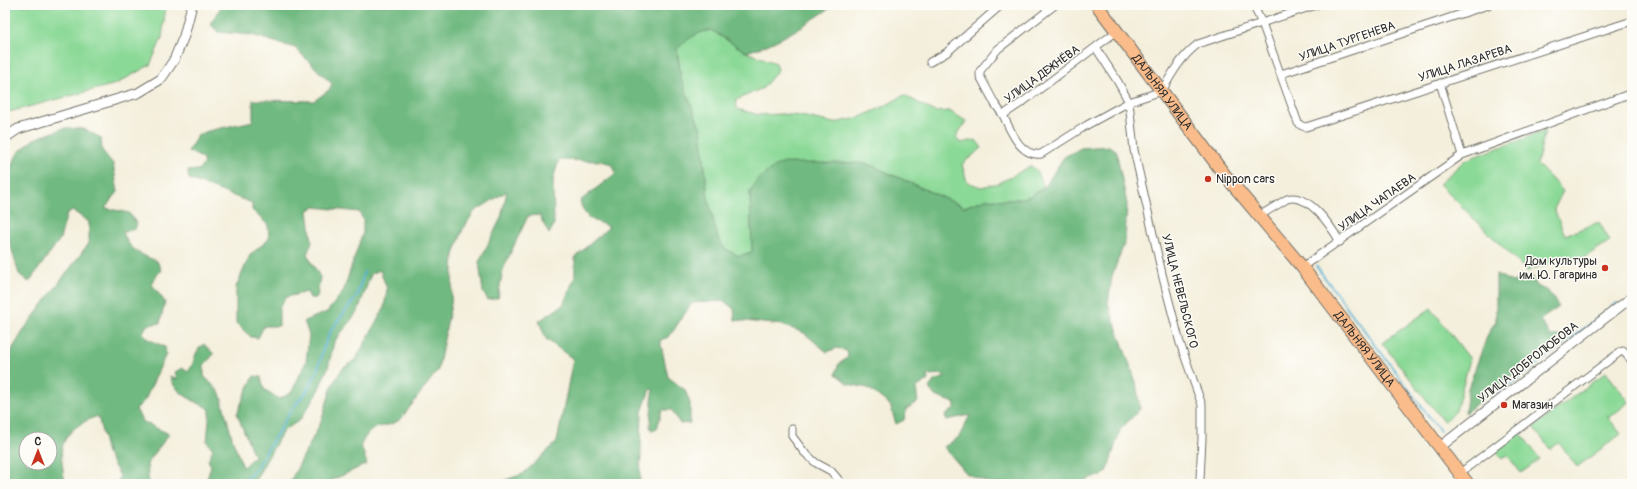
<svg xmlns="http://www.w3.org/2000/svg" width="1637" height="489" viewBox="0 0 1637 489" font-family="Pangolin,sans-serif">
  <rect width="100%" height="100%" fill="#fdfcf7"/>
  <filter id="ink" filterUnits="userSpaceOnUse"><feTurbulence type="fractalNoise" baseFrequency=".025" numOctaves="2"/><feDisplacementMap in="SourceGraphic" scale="8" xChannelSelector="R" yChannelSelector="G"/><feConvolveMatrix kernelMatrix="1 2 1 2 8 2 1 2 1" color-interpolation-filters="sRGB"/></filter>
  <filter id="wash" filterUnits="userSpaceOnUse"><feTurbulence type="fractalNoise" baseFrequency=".012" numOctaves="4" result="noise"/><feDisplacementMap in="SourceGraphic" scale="16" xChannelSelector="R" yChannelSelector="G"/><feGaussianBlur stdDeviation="0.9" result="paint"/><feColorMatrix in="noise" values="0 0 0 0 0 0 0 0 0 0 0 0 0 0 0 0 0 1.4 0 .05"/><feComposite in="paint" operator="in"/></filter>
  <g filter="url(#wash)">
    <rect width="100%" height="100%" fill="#f4efdc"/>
    <path fill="#8bd997" stroke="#5b8261" d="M5 5H166L162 38 150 65 116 84 5 113Z
      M711 30 746 52 776 63 778 70 763 88 736 100 737 109 759 115 782 114 801 116 834 123 858 118 883 107 904 95 935 112 949 111 966 121 956 137 960 143 976 140 982 148 962 164 967 182 981 187 999 183 1031 166C1039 171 1041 179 1044 188L1028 197 1010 200 986 199 964 207 866 163 775 166 757 180 750 193 752 252 739 256 725 249 718 239 708 199 701 130 681 79 677 49C687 39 697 32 711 30Z
      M1545 131 1537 164 1563 191 1554 209 1565 235 1599 222 1610 241 1579 261 1558 260 1527 271 1439 184 1465 160Z
      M1431 308 1470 359 1456 411 1444 422 1382 343Z
      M1606 372 1629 402 1609 418 1607 416 1621 434 1577 467 1559 443 1550 449 1533 427Z
      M1520 432 1540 459 1521 473 1507 455 1502 459 1496 451Z"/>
    <path fill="#70b980" stroke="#4e7256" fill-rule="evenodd" d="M221 5H835C807 23 778 44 746 52L711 30C697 32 687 39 677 49L681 79 701 130 708 199 718 239 725 249 739 256 752 252 750 193 757 180 775 166 785 163H866L964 207 986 199 1010 200 1028 197 1044 188 1064 157 1081 148 1109 146 1116 150 1127 204 1125 241 1112 276 1108 304 1136 382 1140 409 1120 430 1109 465 1106 472 1102 476 1092 477 1081 484H1062L1050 481 1045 484H992L967 474 944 447 959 437 970 415 947 420 945 416 955 408V403L935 396 929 388 934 381 946 377 942 374 927 375 928 380 916 388 918 402 906 409 904 420 896 424 890 405 868 388 848 384 836 374 838 365 848 357 847 351 837 348 827 352 804 333 783 325 735 320 734 309 724 301 692 303 669 337 660 340 668 377 685 390 690 403V423L680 424 672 410H662L657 429 652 431 650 426 653 390 650 389 642 412 640 484H500L505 480 523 474 557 442 573 359 546 339 539 321 563 305 575 277V257L609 227C593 219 585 221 580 201L616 173 612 164 601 161 559 160 553 179 554 225 549 234 539 215 528 216 503 269 498 298 488 300 483 292 479 262 501 218 507 191 474 212 463 229 454 255 451 304 438 370 401 419C382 432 373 419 361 445L367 464 330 481 329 484H291V480L321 422 332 386 342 369 356 359 384 308 387 289 380 270 371 274 358 311 334 342 328 368 316 395 300 420 283 431 253 484H210L207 479 211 466 208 460 213 449 207 442 210 409C195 401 174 394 170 376L177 379 175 372 182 368 188 372C196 362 193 351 204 344L214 354 204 365V376L220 393 233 441 243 467 254 456 237 414 245 394 254 376 261 377 264 389 279 399 291 393 306 362 309 335 304 321 327 312 343 292 363 232V219L359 212 315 207 308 210 312 242 307 254 320 277 317 298H310L307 292 286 297 279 308V326H264L258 338 251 337 236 323V287L250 255 269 239 268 225 252 210V203L189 179 188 171 198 170 204 164 202 158 188 151 198 135 208 131 253 121V100L314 101 329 90 332 84 295 48 252 35 218 32 210 24 221 7Z
      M65 128 84 129 101 138 102 150 113 164 118 192 105 208 129 213 137 224 135 229 123 232C128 249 141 255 157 261L161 270 151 283 165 302 160 323 147 325 143 332 146 338 165 347 166 354 145 400 136 409 142 421 169 434 147 464 149 484H117L120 476 107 453 98 416C83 421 67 430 62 447 60 454 64 475 65 484H5V361L25 328 89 243V222L73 211 67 213 60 239 29 282 19 274 8 237 5 218 9 198 5 178 18 153 34 139ZM26 439H50V463H26Z
      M1496 274 1512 282 1531 275 1537 286 1548 291 1559 307 1540 320 1551 336 1565 335 1527 363 1465 413 1468 388 1488 334 1496 321Z"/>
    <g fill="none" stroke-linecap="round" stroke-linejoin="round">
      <path stroke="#57b1d5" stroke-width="2" d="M5 6 12 10
        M1316 266 1440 431
        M1444 436 1617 303
        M242 484 256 468 292 409 306 392 317 372 323 349 331 330 357 296 364 272"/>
    </g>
  </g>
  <g filter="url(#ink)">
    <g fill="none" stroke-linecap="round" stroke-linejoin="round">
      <defs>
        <path id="minor" d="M1055 5 998 49 980 71V76L995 104 1003 115 1024 101 1117 31
          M1253 5 1262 23 1298 123 1302 126 1306 127 1632 21
          M930 62 946 53 1001 5
          M1281 74 1488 5
          M1440 83 1462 155
          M1003 115C1011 131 1020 157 1041 154L1087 125 1129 102 1118 82 1096 48
          M1259 216 1287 199C1308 192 1331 226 1340 242
          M1302 267 1462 155 1632 93
          M792 429V436L804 452 816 463 831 471 842 484
          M1460 473 1620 352 1623 351 1632 361
          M1198 484 1200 479 1202 438V405L1180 343 1163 278 1134 150 1129 102 1162 91C1172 73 1181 57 1198 44L1316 5"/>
        <path id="tertiary" d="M5 138 18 129 138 93 161 79 174 60 184 36 192 5
          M1440 447 1632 297"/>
        <g id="primary">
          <path id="s1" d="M1097 5 1224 174 1302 267 1468 484"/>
        </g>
      </defs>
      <use href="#minor" stroke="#717069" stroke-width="9"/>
      <use href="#tertiary" stroke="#717069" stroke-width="11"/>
      <use href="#primary" stroke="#717069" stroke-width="14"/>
      <use href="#minor" stroke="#fff" stroke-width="7"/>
      <use href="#tertiary" stroke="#fff" stroke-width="9"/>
      <use href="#primary" stroke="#fabc8b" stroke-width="12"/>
    </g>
  </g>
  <g fill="#c8321e" stroke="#fdfcf7" stroke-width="1.5">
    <circle cx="1208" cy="179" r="4"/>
    <circle cx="1605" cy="268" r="4"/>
    <circle cx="1504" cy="405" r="4"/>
  </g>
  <g text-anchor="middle" stroke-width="3" stroke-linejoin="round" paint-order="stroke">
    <g font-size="12" fill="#2b2b2b" stroke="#fdfcf7">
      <text transform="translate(1347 41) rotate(-19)" y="4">УЛИЦА ТУРГЕНЕВА</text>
      <text transform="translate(1465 63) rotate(-18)" y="4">УЛИЦА ЛАЗАРЕВА</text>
      <text transform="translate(1042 74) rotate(-36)" y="4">УЛИЦА ДЕЖНЁВА</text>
      <text dy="4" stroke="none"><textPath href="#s1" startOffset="109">ДАЛЬНЯЯ УЛИЦА</textPath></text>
      <text transform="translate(1377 202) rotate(-35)" y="4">УЛИЦА ЧАПАЕВА</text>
      <text transform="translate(1180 291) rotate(76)" y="4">УЛИЦА НЕВЕЛЬСКОГО</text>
      <text dy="4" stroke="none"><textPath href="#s1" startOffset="436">ДАЛЬНЯЯ УЛИЦА</textPath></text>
      <text transform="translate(1528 362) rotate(-38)" y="4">УЛИЦА ДОБРОЛЮБОВА</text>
    </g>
    <g font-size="12" fill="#2b2b2b" stroke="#fdfcf7" text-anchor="start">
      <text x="1216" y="183">Nippon cars</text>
      <text x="1597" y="265" text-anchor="end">Дом культуры<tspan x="1597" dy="14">им. Ю. Гагарина</tspan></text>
      <text x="1512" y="409">Магазин</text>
    </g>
  </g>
  <rect width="1637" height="489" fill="none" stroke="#fdfcf7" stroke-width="20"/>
  <g transform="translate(38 451)"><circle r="19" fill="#fdfcf7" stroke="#a9a8a5"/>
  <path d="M0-3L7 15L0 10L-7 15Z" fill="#c8321e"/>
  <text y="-6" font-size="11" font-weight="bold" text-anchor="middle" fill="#2b2b2b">С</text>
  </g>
</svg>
